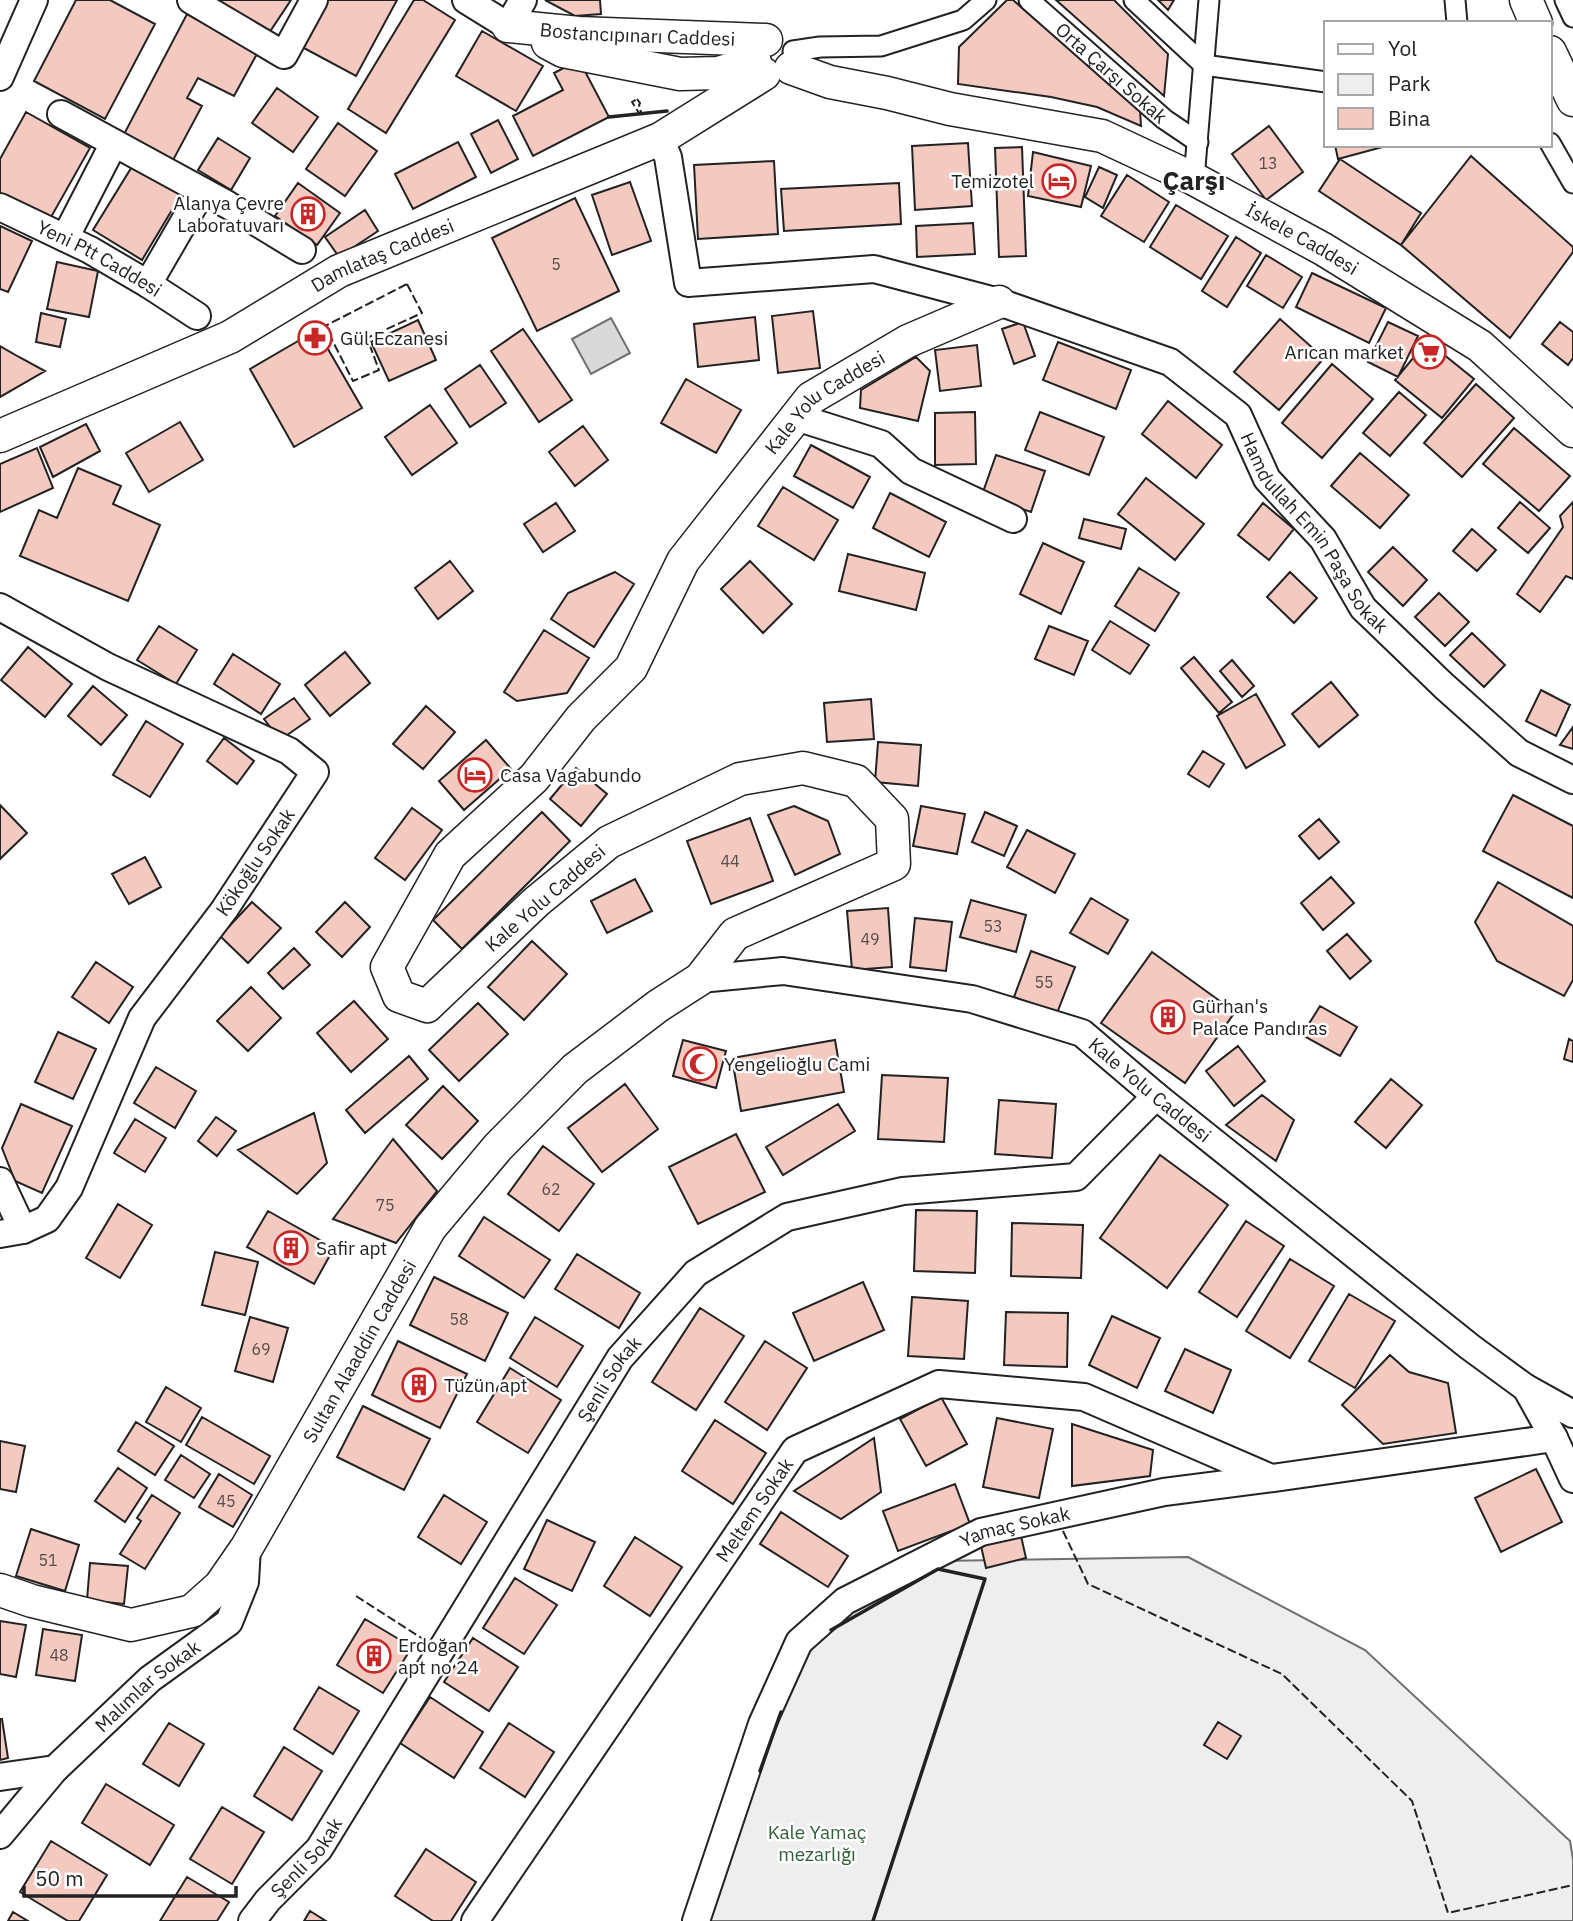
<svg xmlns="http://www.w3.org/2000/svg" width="1573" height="1921" viewBox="0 0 1573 1921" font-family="'IBM Plex Sans',sans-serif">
  <rect width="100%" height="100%" fill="#fff"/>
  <path fill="#eee" stroke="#6f6f6f" stroke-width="2" d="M1188 1557 1365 1650 1570 1841 1573 1859V1921H704L807 1640 936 1561Z"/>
  <path fill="#d9d9d9" stroke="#6f6f6f" stroke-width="2" d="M611 318 630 353 591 374 572 339Z"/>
  <path fill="#f3c9c0" stroke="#222" stroke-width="2" d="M76 0H110L155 24 105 119 34 81Z
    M205 0H291L265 39Z
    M327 0H397L356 76 302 47Z
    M414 0H423L455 20 386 133 348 109Z
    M545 0H600L601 14 575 16Z
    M1007 0H1013L1140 110 1141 126 1097 107 1051 97 958 84 959 47Z
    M1056 0H1114L1168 54 1164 96Z
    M1158 0H1174L1168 10Z
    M187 14 258 52 234 96 198 78 187 98 202 106 171 164 122 138Z
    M482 31 543 66 516 111 456 76Z
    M579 60 609 117 533 156 513 116 563 90 554 73Z
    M277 88 318 117 293 152 252 123Z
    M26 112 90 148 46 226 0 200V159Z
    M498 120 518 159 491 173 471 134Z
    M338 123 377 151 345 196 306 169Z
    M1269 126 1303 172 1266 200 1232 154Z
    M218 138 250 158 231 190 198 170Z
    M458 142 476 177 413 209 395 174Z
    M968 143 972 206 915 210 912 146Z
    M1335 145H1390L1338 159Z
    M1022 147 1026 256 999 257 995 148Z
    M1033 152 1091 166 1081 207 1028 196Z
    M1471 156 1573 247V252L1510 338 1401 245Z
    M1340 159 1421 213 1401 245 1319 191Z
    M774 161 778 234 698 239 694 165Z
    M133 165 181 195 142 260 93 230Z
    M1099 167 1117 175 1103 208 1085 197Z
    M1127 175 1169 202 1144 242 1101 216Z
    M630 182 651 241 612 255 592 195Z
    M298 183 340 213 317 245 275 216Z
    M899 183 901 224 784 231 781 189Z
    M575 198 619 291 537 331 492 238Z
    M1176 205 1228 236 1201 279 1150 247Z
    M365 210 378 231 339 257 325 237Z
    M973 223 975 254 917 257 916 226Z
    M0 226 32 241 8 292 0 289Z
    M1236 237 1261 253 1227 307 1202 291Z
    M1266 255 1302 277 1283 308 1247 286Z
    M57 262 98 271 89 317 47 309Z
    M1312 273 1386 308 1369 343 1296 307Z
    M813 311 820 368 778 373 772 316Z
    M41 313 66 319 60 347 36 342Z
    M755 317 759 360 698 367 694 324Z
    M1280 319 1324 358 1279 410 1234 372Z
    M418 320 436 360 389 381 371 342Z
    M1023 322 1035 356 1014 364 1002 329Z
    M1388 322 1418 336 1398 377 1368 362Z
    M1560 322 1573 332V358L1568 365 1542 344Z
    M523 329 572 400 539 422 491 351Z
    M317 330 362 408 294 447 250 369Z
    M1427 341 1474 379 1442 418 1395 380Z
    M1058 342 1131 370 1116 409 1043 380Z
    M977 345 981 386 940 391 935 350Z
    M0 346 19 357 45 371 0 397Z
    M916 357 930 371 918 421 860 408 861 390Z
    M1332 364 1373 399 1322 458 1282 423Z
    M480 365 506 403 470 427 445 389Z
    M686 379 741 410 716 453 661 423Z
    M1476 384 1514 418 1462 477 1424 443Z
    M1399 392 1426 415 1390 456 1363 433Z
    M1168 401 1222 445 1196 478 1142 434Z
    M430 405 457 443 412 475 385 437Z
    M975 412 976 464 935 465V413Z
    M1040 412 1104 437 1089 475 1025 450Z
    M180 422 203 460 149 492 126 453Z
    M86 424 100 451 53 477 40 447Z
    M583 426 608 460 575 486 549 452Z
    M1514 428 1570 476 1539 511 1483 464Z
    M811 445 870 477 853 508 794 476Z
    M37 448 53 488 0 512V464Z
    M1360 453 1409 495 1380 528 1331 486Z
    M996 455 1045 471 1031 512 982 495Z
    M78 468 121 486 113 504 160 525 128 601 20 556 39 510 57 518Z
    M1146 478 1204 524 1175 560 1118 514Z
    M783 487 838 520 814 560 758 526Z
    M890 493 946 522 929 557 873 528Z
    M1520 502 1550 528 1528 553 1498 528Z
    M1573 502V579L1566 576 1540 612 1517 594 1563 527 1560 516Z
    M556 503 575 531 543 552 524 524Z
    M1263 503 1294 529 1269 560 1238 535Z
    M1084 519 1126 529 1121 549 1079 538Z
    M1472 529 1496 550 1477 571 1453 551Z
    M1043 543 1084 562 1061 614 1020 594Z
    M1393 547 1427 580 1403 606 1368 572Z
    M848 554 925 573 916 610 839 591Z
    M450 561 473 591 438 619 415 588Z
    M750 561 792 604 763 633 721 589Z
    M1139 568 1179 593 1155 631 1115 606Z
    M615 572 634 584 594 647 551 619 568 593Z
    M1290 572 1317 598 1294 623 1267 597Z
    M1439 593 1469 622 1445 646 1415 617Z
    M1110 621 1149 645 1130 674 1092 650Z
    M159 626 197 650 176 684 137 660Z
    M1049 626 1088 641 1074 675 1035 659Z
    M544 630 589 658 567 693 517 701 504 692Z
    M1472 633 1505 665 1484 687 1450 655Z
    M28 647 72 684 45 717 1 680Z
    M345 652 370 683 330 716 305 685Z
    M233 654 280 684 261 714 214 684Z
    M1194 657 1232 702 1219 713 1181 668Z
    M1232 660 1254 686 1242 697 1220 671Z
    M1331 682 1358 715 1319 747 1292 714Z
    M93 686 127 715 101 745 68 716Z
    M1541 690 1570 705 1556 736 1526 721Z
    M1256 694 1285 745 1246 768 1217 716Z
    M294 698 310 719 280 740 264 719Z
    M871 699 874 739 827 742 824 703Z
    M426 706 455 732 423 769 393 744Z
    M146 721 183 744 150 797 113 775Z
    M1573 727V749L1560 745Z
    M224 738 254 761 237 784 207 761Z
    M486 740 511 769 464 810 439 781Z
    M878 742 921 745 918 786 875 782Z
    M1203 751 1224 764 1209 787 1188 774Z
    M576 768 607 794 581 826 550 799Z
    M1513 795 1573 826V898L1483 851Z
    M0 805 27 833 0 859Z
    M794 806 828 821 840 854 795 875 768 815Z
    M921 806 965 814 957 854 913 846Z
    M412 808 442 830 405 880 375 858Z
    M542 812 570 841 462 949 433 920Z
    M985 812 1017 826 1004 856 972 842Z
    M750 818 773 881 711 904 687 841Z
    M1319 819 1339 842 1319 859 1299 836Z
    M1027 830 1075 854 1055 893 1007 867Z
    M145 857 161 887 129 904 112 874Z
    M1331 877 1354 903 1323 930 1301 903Z
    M635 879 652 911 607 933 591 901Z
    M1498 882 1573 926V980L1564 996 1497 961 1475 922Z
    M1091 898 1128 920 1108 954 1070 933Z
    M971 900 1026 915 1016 952 960 937Z
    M252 902 281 928 248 963 220 936Z
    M345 902 370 927 342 957 316 932Z
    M888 908 892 967 852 970 847 911Z
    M915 918 952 922 946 971 910 967Z
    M1347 934 1371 961 1350 979 1327 951Z
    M532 941 567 974 524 1020 488 987Z
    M294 948 310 965 283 989 268 973Z
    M1031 951 1075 967 1057 1013 1014 997Z
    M1152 952 1235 1012 1185 1083 1101 1023Z
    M96 962 133 987 109 1023 72 997Z
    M251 987 281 1018 248 1051 217 1021Z
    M354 1001 388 1039 351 1072 317 1033Z
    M478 1003 508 1034 459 1081 429 1050Z
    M1320 1006 1357 1027 1340 1056 1302 1035Z
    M58 1032 96 1049 73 1099 35 1082Z
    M1569 1039 1573 1041V1062L1564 1059Z
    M683 1040 726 1051 716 1088 673 1076Z
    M835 1040 844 1092 741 1111 732 1058Z
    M1238 1046 1265 1081 1234 1106 1206 1071Z
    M409 1056 428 1079 365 1133 346 1110Z
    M156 1067 196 1091 175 1128 134 1103Z
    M882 1075 948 1078 944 1142 878 1139Z
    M1391 1079 1422 1105 1386 1148 1355 1122Z
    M625 1084 658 1129 602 1172 568 1128Z
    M443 1086 478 1121 442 1159 406 1125Z
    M1262 1095 1294 1120 1276 1161 1226 1125Z
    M999 1100 1056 1104 1052 1158 995 1154Z
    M21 1104 72 1126 42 1193 15 1181 2 1148Z
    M838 1104 855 1131 783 1175 766 1147Z
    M314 1113 327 1163 297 1194 238 1150Z
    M216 1117 236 1131 217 1156 198 1141Z
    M135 1119 166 1138 145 1172 114 1153Z
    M736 1134 765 1192 698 1224 669 1167Z
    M393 1139 437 1191 396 1243 333 1219Z
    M543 1146 594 1184 559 1231 508 1194Z
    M1160 1155 1228 1205 1167 1288 1100 1238Z
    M118 1204 152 1225 120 1278 86 1258Z
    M916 1210 977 1211 975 1273 914 1271Z
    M268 1211 334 1248 314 1284 247 1247Z
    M484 1217 550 1260 524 1298 459 1256Z
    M1246 1221 1284 1246 1237 1317 1199 1292Z
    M1012 1223 1083 1225 1081 1278 1011 1276Z
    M215 1252 258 1262 245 1315 202 1305Z
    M577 1254 640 1293 619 1328 555 1289Z
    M1290 1259 1334 1286 1290 1358 1246 1331Z
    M434 1277 508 1313 485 1361 410 1325Z
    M863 1282 884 1330 814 1361 793 1313Z
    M1349 1294 1395 1321 1355 1388 1309 1361Z
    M912 1297 968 1301 964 1359 908 1356Z
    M700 1308 744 1336 696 1410 652 1382Z
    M1006 1312 1068 1313 1067 1367 1004 1365Z
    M1112 1316 1160 1338 1137 1388 1089 1365Z
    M250 1317 288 1328 273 1382 235 1371Z
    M535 1317 583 1346 557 1387 510 1358Z
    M398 1341 467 1374 440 1428 372 1395Z
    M765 1341 807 1368 767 1430 725 1402Z
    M1185 1349 1231 1370 1213 1413 1165 1391Z
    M1390 1355 1409 1372 1448 1383 1456 1433 1383 1444 1342 1405Z
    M510 1368 561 1400 528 1453 477 1422Z
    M166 1387 201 1408 181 1442 146 1422Z
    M941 1397 967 1444 926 1466 900 1419Z
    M363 1406 430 1439 404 1490 337 1457Z
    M202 1417 270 1456 254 1484 186 1445Z
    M997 1418 1053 1429 1039 1498 983 1487Z
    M715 1420 766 1453 733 1504 682 1471Z
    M136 1422 174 1446 155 1475 118 1451Z
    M1072 1424 1153 1450 1150 1476 1072 1486Z
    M874 1438 881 1492 841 1519 794 1491Z
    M0 1441 25 1446 16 1492 0 1489Z
    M181 1455 210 1474 194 1498 165 1480Z
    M118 1468 147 1488 125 1522 95 1501Z
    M1536 1469 1562 1522 1501 1552 1475 1498Z
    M219 1474 252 1495 233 1527 199 1507Z
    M955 1484 970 1524 898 1551 883 1511Z
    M152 1495 180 1513 145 1569 120 1554 141 1521 137 1518Z
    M444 1495 487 1522 461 1564 418 1537Z
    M781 1512 848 1556 828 1587 760 1544Z
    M547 1520 595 1542 572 1591 524 1569Z
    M31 1529 79 1545 65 1591 16 1576Z
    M1021 1536 1026 1558 986 1568 981 1546Z
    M635 1537 682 1567 650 1616 604 1586Z
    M90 1563 128 1566 124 1604 87 1600Z
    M515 1578 557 1605 524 1654 483 1628Z
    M365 1619 412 1647 383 1693 337 1665Z
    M0 1621 26 1625 16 1677 0 1674Z
    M43 1629 82 1635 75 1681 36 1675Z
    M473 1638 518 1667 489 1711 444 1682Z
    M319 1687 359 1711 333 1754 294 1729Z
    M430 1697 483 1732 454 1778 400 1743Z
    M0 1719H2L8 1758 0 1760Z
    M1218 1722 1241 1736 1227 1759 1204 1745Z
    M169 1723 204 1744 179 1786 143 1764Z
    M509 1723 554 1752 525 1797 480 1768Z
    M284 1747 322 1771 292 1820 254 1796Z
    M106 1784 174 1825 150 1865 82 1823Z
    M222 1807 264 1832 232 1884 190 1859Z
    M51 1841 107 1875 79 1921H68L20 1892Z
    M426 1849 476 1882 451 1921H433L395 1896Z
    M187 1877 229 1902 217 1921H160Z
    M310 1911 326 1921H304Z
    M13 1912 28 1921H8Z"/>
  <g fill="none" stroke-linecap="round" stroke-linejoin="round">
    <defs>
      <g id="pedestrian">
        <path id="s1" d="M1029 0 1164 119 1198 142"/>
        <path d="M1134 0 1204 65 1326 82"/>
        <path d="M1455 0 1457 23"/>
        <path d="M1565 0 1573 17"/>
        <path d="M793 51 820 47 881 46 963 20 986 0"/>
        <path d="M1550 143 1573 183"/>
        <path d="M1194 179 1209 0"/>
      </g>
      <g id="minor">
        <path d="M191 0 284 55 314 0"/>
        <path d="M466 0 508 26 523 0"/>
        <path d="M0 77 34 0"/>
        <path d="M61 114 228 205 302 250"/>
        <path id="s2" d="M660 139 668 157 688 283 874 269 999 302 1170 362 1238 415 1267 479 1323 539 1363 608 1444 686 1519 753 1573 780"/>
        <path id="s3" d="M0 207 90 250 148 284 197 316"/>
        <path d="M65 238 114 143"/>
        <path d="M148 284 202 191"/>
        <path d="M796 417 881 444 911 471 1013 519"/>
        <path d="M0 607 108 667 289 751 315 772 224 910 142 1018 69 1188 47 1219 23 1230 0 1234"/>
        <path id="s4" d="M700 979 783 971 972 999 1082 1033 1156 1096 1470 1347 1526 1388 1554 1438 1573 1479"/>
        <path d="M0 1181 23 1230"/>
        <path d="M1526 1388 1573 1414"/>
        <path id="s5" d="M0 1777 55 1769 150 1679 229 1622 245 1582 247 1547"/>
        <path d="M0 1835 55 1769"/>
        <path id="s6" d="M252 1921 268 1900 319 1849 620 1358 696 1273 787 1217 903 1191 1076 1177 1156 1096"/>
        <path id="s7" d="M475 1921 795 1450 939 1384 1084 1397 1271 1478"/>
        <path id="s8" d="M696 1921 762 1724 799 1642 845 1601 981 1532 1164 1492 1273 1478 1554 1438"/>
      </g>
      <g id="tertiary">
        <path d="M1526 0 1536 23"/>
        <path id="s9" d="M508 26 579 33 766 40"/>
        <path d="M548 43 563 51 680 74 718 73 755 62"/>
        <path d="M1550 52 1573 100"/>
        <path id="s10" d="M791 68 830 82 887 93 950 109 1102 136 1194 179 1323 249 1480 346 1573 431"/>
        <path id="s11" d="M0 436 230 337 339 271 660 139 764 74"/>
        <path id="s12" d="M0 1590 32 1601 131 1625 192 1611 220 1586 247 1547 430 1228 498 1147 575 1069 658 1006 700 979 735 934 894 864 892 819 856 781 803 768 740 779 609 842 536 902 427 1006 399 996 387 967 450 855 534 778 581 718 631 668 683 561 811 398 908 341 999 302"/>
      </g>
    </defs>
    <use href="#pedestrian" stroke="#222" stroke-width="23"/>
    <use href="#minor" stroke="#222" stroke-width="30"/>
    <use href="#tertiary" stroke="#222" stroke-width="35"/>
    <use href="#pedestrian" stroke="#fff" stroke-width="19"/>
    <use href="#minor" stroke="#fff" stroke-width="26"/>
    <use href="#tertiary" stroke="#fff" stroke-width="32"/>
    <path stroke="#222" stroke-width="2" stroke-dasharray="9 3.5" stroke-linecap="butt" d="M637 99 640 103 639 105 641 112 639 113 632 102Z
      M407 284 422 313 367 338 379 370 353 381 325 326Z
      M1063 1531 1088 1584 1282 1674 1412 1801 1448 1913 1573 1885
      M356 1596 423 1639"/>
    <path stroke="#222" stroke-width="3.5" d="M609 117 667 111
      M831 1630 938 1569 985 1579 873 1921
      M760 1771 781 1712"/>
  </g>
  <defs>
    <symbol id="hotel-ring" viewBox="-11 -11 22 22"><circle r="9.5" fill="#fff" stroke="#c62828" stroke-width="1.5"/><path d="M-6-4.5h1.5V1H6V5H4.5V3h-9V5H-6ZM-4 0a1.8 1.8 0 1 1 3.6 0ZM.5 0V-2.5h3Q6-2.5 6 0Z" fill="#c62828"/></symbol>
    <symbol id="building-ring" viewBox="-11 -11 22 22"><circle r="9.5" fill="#fff" stroke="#c62828" stroke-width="1.5"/><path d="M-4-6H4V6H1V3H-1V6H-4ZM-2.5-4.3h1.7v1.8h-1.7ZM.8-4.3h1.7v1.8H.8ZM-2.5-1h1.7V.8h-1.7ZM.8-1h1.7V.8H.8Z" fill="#c62828"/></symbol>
    <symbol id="pharmacy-ring" viewBox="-11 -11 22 22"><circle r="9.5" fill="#fff" stroke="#c62828" stroke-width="1.5"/><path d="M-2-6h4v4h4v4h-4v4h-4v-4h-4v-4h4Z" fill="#c62828"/></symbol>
    <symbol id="supermarket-ring" viewBox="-11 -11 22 22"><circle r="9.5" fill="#fff" stroke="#c62828" stroke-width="1.5"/><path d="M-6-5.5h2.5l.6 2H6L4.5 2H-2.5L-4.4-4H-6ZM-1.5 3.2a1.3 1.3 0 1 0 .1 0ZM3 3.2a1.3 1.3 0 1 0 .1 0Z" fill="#c62828"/></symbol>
    <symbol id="mosque-ring" viewBox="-11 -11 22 22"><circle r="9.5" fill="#fff" stroke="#c62828" stroke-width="1.5"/><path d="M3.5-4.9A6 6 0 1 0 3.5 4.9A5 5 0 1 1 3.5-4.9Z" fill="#c62828"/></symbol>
  </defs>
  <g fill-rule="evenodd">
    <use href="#hotel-ring" x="1040" y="162" width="38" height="38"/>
    <use href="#building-ring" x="289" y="195" width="38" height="38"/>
    <use href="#pharmacy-ring" x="296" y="319" width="38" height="38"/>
    <use href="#supermarket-ring" x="1410" y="333" width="38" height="38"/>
    <use href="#hotel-ring" x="456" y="756" width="38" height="38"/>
    <use href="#building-ring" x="1149" y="998" width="38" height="38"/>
    <use href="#mosque-ring" x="681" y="1045" width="38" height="38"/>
    <use href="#building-ring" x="272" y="1229" width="38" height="38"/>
    <use href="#building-ring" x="400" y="1366" width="38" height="38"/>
    <use href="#building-ring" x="355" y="1637" width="38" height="38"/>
  </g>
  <g text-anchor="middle" stroke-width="5" stroke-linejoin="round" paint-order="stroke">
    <g font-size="16" fill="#564c4a">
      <text x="1268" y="169">13</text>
      <text x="556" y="270">5</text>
      <text x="730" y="867">44</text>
      <text x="993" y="932">53</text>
      <text x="870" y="945">49</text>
      <text x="1044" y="988">55</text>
      <text x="551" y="1195">62</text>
      <text x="385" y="1211">75</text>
      <text x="459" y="1325">58</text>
      <text x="261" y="1355">69</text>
      <text x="226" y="1507">45</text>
      <text x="48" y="1566">51</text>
      <text x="59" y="1661">48</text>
    </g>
    <g font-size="19" fill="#222" stroke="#fff">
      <text dy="7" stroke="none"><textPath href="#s9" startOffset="130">Bostancıpınarı Caddesi</textPath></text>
      <text dy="7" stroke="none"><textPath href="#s1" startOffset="110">Orta Çarşı Sokak</textPath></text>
      <text dy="7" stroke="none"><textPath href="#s10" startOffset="544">İskele Caddesi</textPath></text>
      <text dy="7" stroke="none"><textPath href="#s11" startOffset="424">Damlataş Caddesi</textPath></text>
      <text dy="7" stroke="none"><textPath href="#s3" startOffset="112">Yeni Ptt Caddesi</textPath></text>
      <text dy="7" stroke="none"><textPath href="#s12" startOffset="2642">Kale Yolu Caddesi</textPath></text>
      <text dy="7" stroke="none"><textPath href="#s2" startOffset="872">Hamdullah Emin Paşa Sokak</textPath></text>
      <text transform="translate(255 862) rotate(-56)" y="7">Kökoğlu Sokak</text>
      <text transform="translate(545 898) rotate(-41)" y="7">Kale Yolu Caddesi</text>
      <text dy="7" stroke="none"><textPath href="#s4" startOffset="478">Kale Yolu Caddesi</textPath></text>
      <text dy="7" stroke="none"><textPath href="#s12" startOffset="509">Sultan Alaaddin Caddesi</textPath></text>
      <text dy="7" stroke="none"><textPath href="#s6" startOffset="651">Şenli Sokak</textPath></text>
      <text dy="7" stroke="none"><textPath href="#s7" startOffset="497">Meltem Sokak</textPath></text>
      <text dy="7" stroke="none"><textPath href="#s8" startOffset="546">Yamaç Sokak</textPath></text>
      <text dy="7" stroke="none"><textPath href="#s5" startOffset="180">Malımlar Sokak</textPath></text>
      <text dy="7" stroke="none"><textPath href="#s6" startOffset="84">Şenli Sokak</textPath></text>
    </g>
    <g font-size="19" fill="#222" stroke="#fff" text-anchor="start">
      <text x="1034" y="188" text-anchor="end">Temizotel</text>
      <text x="284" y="210" text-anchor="end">Alanya Çevre<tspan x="284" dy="22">Laboratuvarı</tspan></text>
      <text x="340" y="345">Gül Eczanesi</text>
      <text x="1404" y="359" text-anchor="end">Arıcan market</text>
      <text x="500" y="782">Casa Vagabundo</text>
      <text x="1192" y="1013">Gürhan's<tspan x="1192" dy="22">Palace Pandıras</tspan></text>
      <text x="724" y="1071">Yengelioğlu Cami</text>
      <text x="316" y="1255">Safir apt</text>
      <text x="444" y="1392">Tüzün apt</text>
      <text x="398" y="1652">Erdoğan<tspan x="398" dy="22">apt no 24</tspan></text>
    </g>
    <g font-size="19" fill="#2f5e38" stroke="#fff">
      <text x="817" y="1839">Kale Yamaç<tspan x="817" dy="22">mezarlığı</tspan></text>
    </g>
    <g font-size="26" font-weight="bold" fill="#222" stroke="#fff">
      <text x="1194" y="190">Çarşı</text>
    </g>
  </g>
  <rect x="1324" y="21" width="228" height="126" fill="#ffffff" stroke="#a7a7a7" stroke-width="2"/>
  <rect x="1338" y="44" width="35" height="10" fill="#ffffff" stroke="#a7a7a7" stroke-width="2"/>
  <text x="1388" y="56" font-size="21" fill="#222222">Yol</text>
  <rect x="1338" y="74" width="35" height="21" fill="#eeeeee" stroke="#a7a7a7" stroke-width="2"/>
  <text x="1388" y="91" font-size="21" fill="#222222">Park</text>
  <rect x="1338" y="108" width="35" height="21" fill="#f3c9c0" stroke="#a7a7a7" stroke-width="2"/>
  <text x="1388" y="126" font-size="21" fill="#222222">Bina</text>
  <path d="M24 1886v10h212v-10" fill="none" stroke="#222222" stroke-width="3.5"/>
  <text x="35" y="1886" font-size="21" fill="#222222" stroke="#ffffff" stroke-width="5" paint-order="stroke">50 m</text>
</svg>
